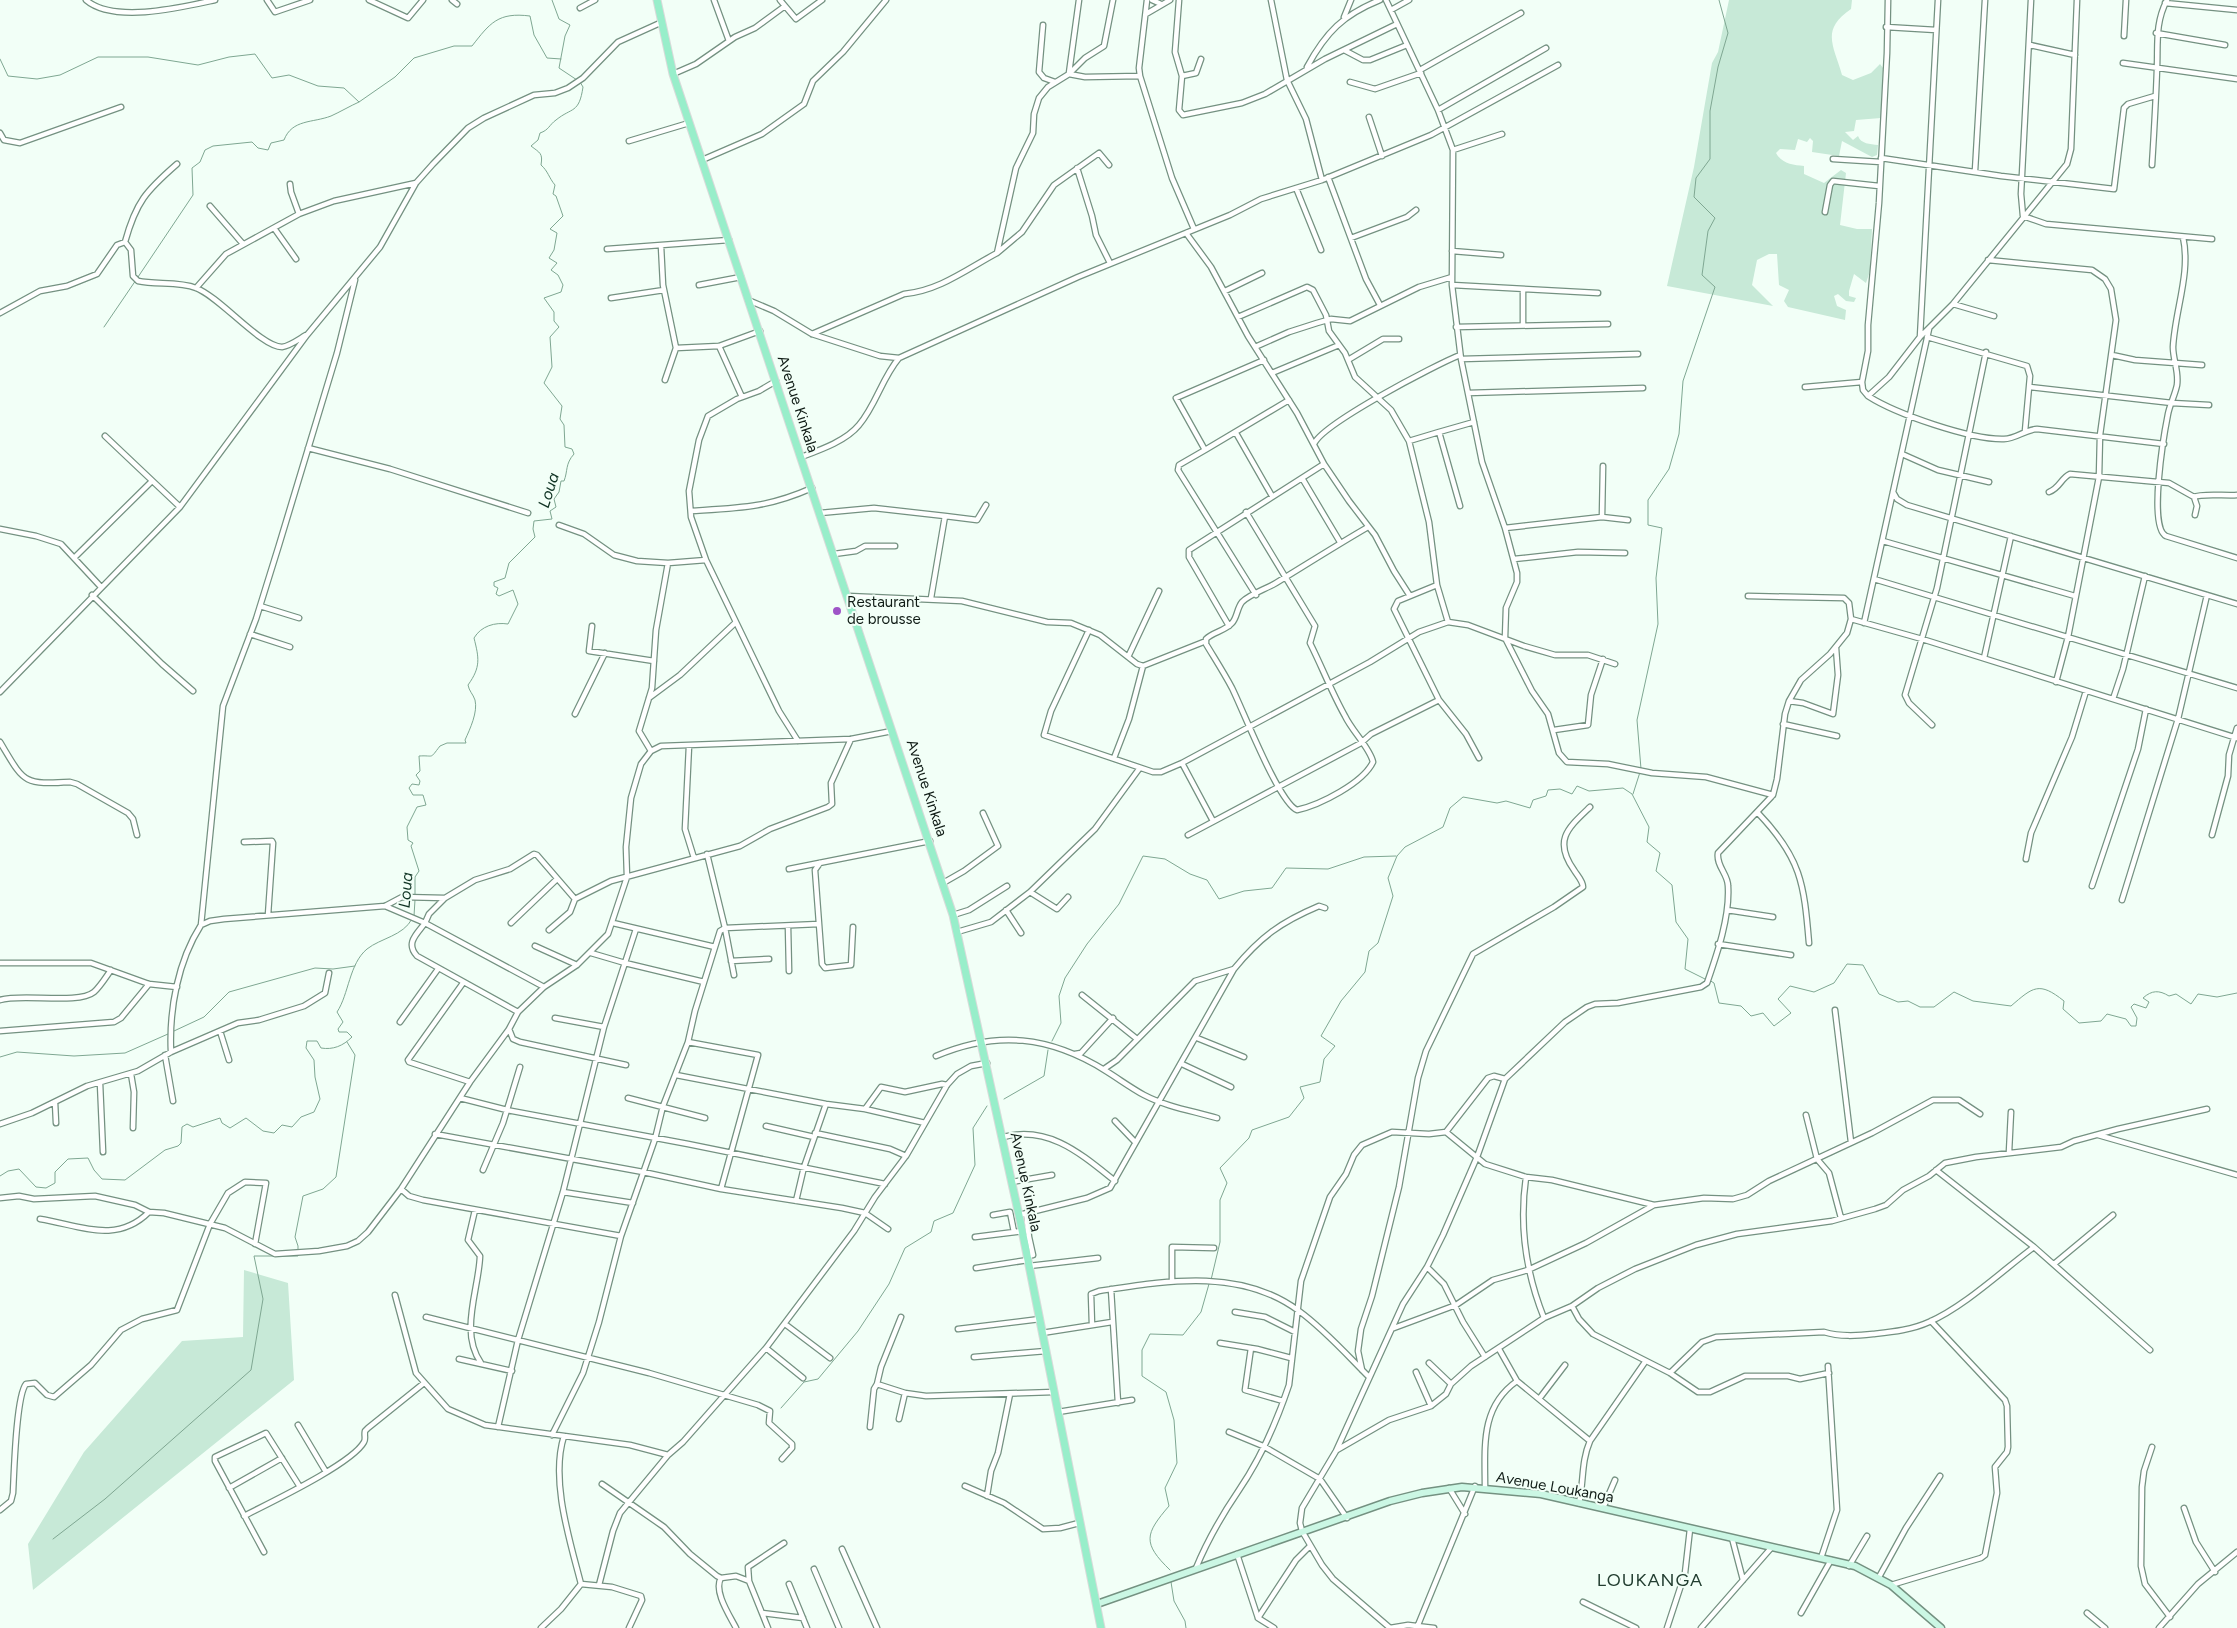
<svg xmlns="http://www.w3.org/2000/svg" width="2237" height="1628" viewBox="0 0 2237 1628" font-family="Figtree,sans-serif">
  <rect width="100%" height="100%" fill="#f2fff7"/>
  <path fill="#c7e9d7" d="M1729 0H1852L1851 9C1820 30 1834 46 1842 75L1853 80 1871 73 1880 64 1883 68 1881 118 1856 120 1854 131 1845 132 1853 140 1858 136C1861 144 1870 144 1878 145L1877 155 1872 157 1842 141 1839 156 1812 152 1813 141 1810 138 1807 142 1798 139 1795 150 1780 149 1776 153C1782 164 1793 165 1804 166V174L1824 183 1841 170 1846 173 1840 225 1857 229H1872L1870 271 1866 283 1854 274 1849 291V296L1856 298 1854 302 1846 301 1838 294 1834 296 1837 306 1846 310 1845 320 1788 307 1784 301 1789 290 1779 285 1777 254H1769L1757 260 1752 285 1773 306 1667 286 1694 167 1712 63 1718 52Z
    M244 1270 288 1283 294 1380 33 1590 28 1544 84 1452 182 1341 243 1337Z"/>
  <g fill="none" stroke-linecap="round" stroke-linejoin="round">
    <path stroke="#7fa792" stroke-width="1" d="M552 0 559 19 570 25 565 36 559 68 577 80
      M0 59 8 76 37 79 60 75 98 57H148L198 65 229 57 255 54 272 78 289 75 318 86 344 88 359 102 395 77 414 58 454 46H472C490 23 498 12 530 16L534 35 547 58 561 59
      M138 277 193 195 192 168 200 162 205 150 213 146 252 142 258 148 268 150 271 143 284 140C292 119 313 123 331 116 340 112 350 106 359 102
      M104 327 136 280
      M1633 794 1641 769 1637 720 1658 624 1656 578 1662 528 1648 525V500L1669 469 1679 434 1683 381 1715 287 1702 275 1708 231 1715 218 1694 197 1696 178 1710 159V111L1718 67 1728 33 1719 0
      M415 896V877L419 871 411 846 413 843 408 840 407 827 417 807 426 805 423 795H413L409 788 412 784 419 785 420 781 416 775 420 771 419 756C435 755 429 760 440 746L447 743H466L465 740C470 729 478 712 475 700 473 694 469 691 468 685 481 667 479 658 474 638 481 626 495 622 508 624L518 604 513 590 499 596 496 594 498 588 494 586V582L505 578 509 563 535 537 533 529 534 521 552 519 550 511 556 507 554 499 559 492 561 481H564C568 471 565 464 574 454L572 449 565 447 564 425 560 419 562 406 544 383 552 367 550 337 559 327 554 321V312L544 298 561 292 563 285 558 275 551 270 557 263 549 258 554 250 557 233 550 229 563 216 556 196 553 194 555 185C549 178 548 171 541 165 543 153 540 153 531 146L538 140 540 133C549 130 549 125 556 120 572 107 579 114 583 87L580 82
      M414 916 415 900
      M1709 980 1714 983 1719 1003 1741 1006 1751 1016 1763 1013 1774 1026 1791 1013 1778 999 1790 986 1814 992 1834 983 1847 964 1863 965 1879 994 1898 1002 1908 1001 1920 1007H1934L1954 992 1973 1001 2011 1006C2033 987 2039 981 2064 1001L2063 1009 2079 1023 2101 1021 2107 1014 2126 1019 2131 1026H2136L2137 1018 2131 1007 2134 1004 2146 1008 2149 1002 2143 998C2152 990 2159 990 2169 996L2176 994 2191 1004 2198 994 2217 997 2237 993
      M174 1031 204 1017 229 992 315 968 333 969 355 966
      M1052 1041 1061 1023 1059 996 1065 978 1087 944 1119 904 1143 856 1165 859 1190 874 1207 880 1219 899 1244 891 1272 888 1286 868 1328 869 1364 857 1396 856
      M0 1057 17 1052 74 1056 125 1053 168 1034
      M1004 1099 1044 1076 1048 1050
      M0 1176 8 1171 19 1169 36 1187 46 1188 55 1183V1172L68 1159 88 1158 94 1170 102 1179 125 1180 165 1150 178 1146 181 1143 182 1127 187 1124 193 1127 220 1118 222 1123 230 1128 246 1118 263 1131 274 1133 282 1125 292 1127 301 1117 314 1112 320 1099 315 1077 314 1060 306 1048 307 1041H317L321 1048C333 1050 343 1046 352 1037L347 1032H339L338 1029 343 1022 337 1012C349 994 349 964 367 949 381 938 403 936 412 919
      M1211 1280 1220 1242V1200L1227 1183 1220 1168 1249 1138 1252 1130 1289 1117 1304 1098 1300 1087 1320 1082 1324 1059 1335 1046 1321 1036 1341 1001 1365 972 1369 951 1378 943 1393 896 1388 878 1397 856 1405 847 1443 827 1450 808 1463 797 1497 803 1506 801 1530 808 1533 800 1546 796 1548 790 1560 789 1572 794 1577 786 1589 791 1623 788 1632 794 1649 827 1647 842 1660 853 1656 871 1672 885 1676 922 1688 939 1685 969 1705 979
      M781 1408 804 1382 818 1379 858 1331 889 1284 905 1248 931 1232 934 1221 953 1213 975 1165 973 1128 987 1106
      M53 1539 105 1499 251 1370 263 1299 254 1256H298V1246L295 1237 303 1196 323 1189 336 1177 355 1055 347 1042
      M1170 1570C1142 1543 1145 1534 1169 1506L1165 1488 1177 1463 1174 1420 1166 1392 1142 1376V1350L1150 1334 1183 1335 1201 1312 1209 1284
      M1171 1582 1174 1601 1185 1621 1186 1628"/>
    <defs>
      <path id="street" d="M86 0C114 24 183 7 215 0
        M267 0 275 12 310 0
        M369 0 408 18 423 0
        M452 0 457 4
        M714 0 729 41
        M1152 0 1161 4
        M1179 0 1175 52 1182 76 1179 110 1183 115 1242 103 1265 94 1325 59 1397 24
        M1271 0 1287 80 1306 119 1322 180
        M1386 0 1438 110 1453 150 1452 285 1461 359 1482 462 1505 528 1517 573V582L1506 608 1505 638 1532 691 1548 714 1559 753 1567 762 1608 764 1652 773 1706 777 1773 795
        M1888 0 1887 53 1879 203 1868 325V351L1862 382 1863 390 1868 396 1889 377 1920 337 1953 304 2067 164 2071 149 2077 0
        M2031 0 2021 194 2023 216 2046 224 2212 239
        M2165 3 2237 10
        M785 6 796 19 822 0
        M580 8 595 0
        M1391 10 1409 0
        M1146 14 1170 0
        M1344 17 1351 0
        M1043 25 1039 72 1044 78 1055 82
        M1886 27 1936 30
        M2156 33 2225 45
        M2124 36 2126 0
        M2030 45 2075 55
        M1344 50 1363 60H1370L1407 45
        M2123 63 2237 79
        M1307 67C1326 32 1343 15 1380 0
        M1420 70 1521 13
        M1069 73 1079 0
        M673 74 696 64 735 37 755 28 785 6 780 0
        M1069 74 1085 77 1140 76 1139 68 1147 0
        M1140 76 1172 178 1194 229
        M1182 76 1196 73 1201 59
        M1350 82 1375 89 1421 73
        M1438 110 1546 48
        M1369 117 1382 156
        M0 133 4 140 20 143 121 107
        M629 141 689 123
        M1453 150 1502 134
        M1881 158 2001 176 2114 189 2124 108 2128 104 2155 96
        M1833 159 1881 162
        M702 160 762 134 804 104 813 81 843 52 886 0
        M2152 165C2154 133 2156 100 2157 68 2158 43 2155 23 2167 0
        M1077 168 1092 216 1096 235 1110 263
        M1975 171 1985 0
        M1328 177 1366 279 1380 305
        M290 184 291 192 299 214
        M1296 188 1321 250
        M210 206 243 244
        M1825 212 1830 185 1833 181 1879 186
        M274 228 296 259
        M1186 233 1211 267 1248 336 1297 413 1324 464 1189 550V557L1229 626
        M2183 237C2191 273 2175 310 2173 347 2173 360 2179 371 2177 385 2175 395 2170 404 2168 414 2164 434 2148 527 2166 536L2237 558
        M1351 238 1407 217 1416 210
        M125 242C136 202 146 191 177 164
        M661 246 663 285 676 348 719 346 760 331
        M607 249 729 240
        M1452 251 1501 255
        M997 253 1022 232 1054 185 1099 153 1109 165
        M1988 260 2092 270 2105 279 2111 289 2116 320 2100 435 2099 477 2068 637 2056 682
        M699 285 741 277
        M1452 285 1598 293
        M196 288 226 254 299 214 334 201 416 183
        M1225 291 1262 273
        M611 298 664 290
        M748 300 774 311 812 334 880 356 899 358
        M1953 304 1994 316
        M0 313 40 291 67 286 97 274 117 245 125 242 131 250 133 276 138 281C156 285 179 281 196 288 220 297 261 347 282 347 290 346 299 339 306 335
        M1238 317 1307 287 1313 290 1326 315 1329 331 1345 353 1355 377 1391 410 1409 441 1429 522 1437 585 1448 622
        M1523 325V289
        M1456 327 1608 324
        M812 334 904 294C939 291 967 269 997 253L1016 168 1033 133 1034 114 1039 98 1048 87 1069 74 1085 58 1104 46 1113 0
        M1920 337 1938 0
        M1927 337 2027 366 2030 376 2025 431
        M719 346 742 397
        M1255 347 1289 332 1317 323 1331 319 1350 321 1419 287 1452 277
        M2112 355 2135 360 2202 365
        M1461 359 1638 354
        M1348 360 1383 339H1399
        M1272 373 1339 345
        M665 380 676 348
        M776 381 759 391 737 399 708 416 699 440 689 491 691 517 706 560 779 711 798 741
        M1805 387 1862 382
        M2030 387 2172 403 2209 405
        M1468 393 1643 388
        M1868 396C1896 414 1971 440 2004 439 2016 439 2024 430 2037 429L2164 444
        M1439 432 1474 422
        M1236 433 1272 496
        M105 436 180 507
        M1409 441 1439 432 1460 506
        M1314 444C1322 424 1435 365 1460 355
        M308 448 390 469 528 513
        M1205 450 1289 400
        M1902 454 1938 470 1989 482
        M801 457C820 450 846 441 859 425 876 405 882 378 899 358L1078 277 1230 215 1261 199 1322 180 1431 135 1558 65
        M1324 464 1349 501 1375 535 1394 571 1410 596
        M1302 478 1340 542
        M1893 492 1897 499 1907 505 2237 604
        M2049 492C2060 488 2061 478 2070 474L2169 483 2194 497 2197 506 2195 515
        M2194 497C2201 493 2226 496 2237 495
        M691 511C739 508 767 508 812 488
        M1246 512 1315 626 1310 643C1322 667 1332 693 1345 716 1352 731 1370 748 1373 762 1363 783 1320 805 1297 810 1279 803 1243 710 1232 688 1224 673 1215 659 1206 644V639C1213 632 1225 631 1232 623 1237 618 1237 608 1242 602 1250 594 1266 589 1276 583 1307 564 1337 545 1368 527
        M820 513 874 508 945 516 931 598
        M945 516 977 520 986 505
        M1602 517 1603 466
        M559 525 584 534 614 555 637 561 668 563
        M1505 528 1602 517 1628 520
        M0 529 36 536 61 544 101 587
        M1883 541 2075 596
        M834 554 856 551 865 546H895
        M74 558 152 481
        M1514 559 1578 552 1625 553
        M1874 579 2237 688
        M1437 585 1398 601 1394 609 1439 700 1466 734 1479 758
        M92 595 162 664 193 691
        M1256 595 1178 470 1179 465 1205 450 1176 398 1264 360
        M848 596 962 601 1047 622 1071 623 1100 635 1137 664 1143 666
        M260 606 299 618
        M1851 619 1922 639 2237 738
        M1864 623 1929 329
        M592 626 589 651 654 661
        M1089 630 1051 711 1044 735 1153 772H1161L1182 763 1370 662 1419 632 1448 622 1468 625 1524 646 1555 655H1588L1615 664
        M250 634 290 647
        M1128 657 1159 591
        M1984 658 2011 536
        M0 692 180 507 307 335 380 247 416 183 433 164 468 128 484 118 534 95 555 93 568 88 583 78 618 42 660 23
        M649 698 680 675 735 623
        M2113 699 2123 669 2145 576
        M1789 701 1803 703 1833 714 1838 675 1836 648
        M575 714 605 653
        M1783 724 1837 736
        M1932 725 1909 703 1905 695 1937 588 1986 352
        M1554 730 1588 725 1591 695 1603 659
        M0 742C24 782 22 785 70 782L77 784 128 813 133 819 137 835
        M689 746 685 829 694 858
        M651 751 661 746 851 739 892 731
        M1114 758 1129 719 1143 666 1206 641
        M1182 763 1213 821
        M1758 813C1801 858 1804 883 1809 943
        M1188 835 1361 743 1371 734 1439 700
        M2212 835 2228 776 2229 755 2237 728
        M244 842 272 841 273 843 268 915
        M707 854 725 928 734 975
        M2026 859 2031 833 2072 737 2086 691
        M820 863 815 870 822 964 825 968 851 965 853 927
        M789 869 930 841
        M943 883 964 871 998 846 983 813
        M2092 886 2138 749 2146 709
        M1030 892 1057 909 1068 897
        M575 899 611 881 740 846 770 829 828 807 832 804 831 783 851 739
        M2122 900 2178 719 2207 595
        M385 906 425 923 429 914 444 899
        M1006 910 1021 933
        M1727 910 1773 917
        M953 915 969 910 1007 886
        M511 923 557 879
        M613 923 715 947
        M201 925 210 921 224 919 385 906 402 897 445 898 475 880 510 869 534 854 537 855 575 899
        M788 926 789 971
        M549 930 570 912 575 899
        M957 932 991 922 1030 892 1095 829 1139 769
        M1718 944 1791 955
        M535 946 577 965
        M591 953 625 963 704 982
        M731 961 769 959
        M0 963H91L149 984 177 987
        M463 983 408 1060 409 1062 470 1082
        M1082 995 1137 1039
        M0 1000C21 993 78 1005 94 992 100 987 106 977 111 970
        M1835 1010 1851 1142
        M518 1012 417 956C405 943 417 934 425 923L544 987
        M555 1018 604 1027
        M400 1022 438 969
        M509 1029 513 1039 520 1042 626 1065
        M0 1031 114 1022 121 1018 149 984
        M220 1031 229 1060
        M1197 1038 1244 1057
        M688 1042 758 1055 721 1189
        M171 1052C169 1009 178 961 201 925L223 706 256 619 279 545 337 353 355 280
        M1075 1054 1081 1053 1113 1018
        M165 1055 173 1101
        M936 1056C997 1030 1050 1036 1106 1071 1119 1079 1131 1088 1144 1095 1167 1107 1193 1111 1217 1118
        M1182 1064 1231 1087
        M1104 1069 1117 1060 1195 981 1234 969
        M131 1074 134 1092 133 1128
        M676 1075 826 1104 865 1109 925 1123
        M100 1083 103 1152
        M460 1098 507 1110 688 1144 885 1184
        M628 1098 705 1118
        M55 1102 56 1123
        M865 1109 881 1087 905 1092 942 1084 947 1085
        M1806 1115 1817 1159 1829 1173 1841 1218
        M1115 1121 1135 1142
        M0 1124 32 1113 87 1086 138 1071 171 1052 238 1023 259 1020 304 1006 325 993 329 973
        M766 1126 814 1137
        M1446 1132 1488 1078 1494 1076 1505 1079
        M815 1133 890 1149 906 1156
        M435 1134 643 1172 721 1189 842 1208 865 1213 888 1229
        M2098 1135 2237 1175
        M1003 1137C1049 1125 1081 1154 1115 1181
        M2009 1152 2011 1112
        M483 1170 503 1123 520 1067
        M1936 1170 2034 1247 2150 1350
        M1526 1177C1519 1226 1526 1273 1544 1318
        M1012 1182 1052 1175
        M401 1189 409 1196 423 1200 621 1236
        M563 1192 633 1203
        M0 1198 19 1196 34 1199 95 1196 135 1205 149 1212 164 1213 225 1228 275 1254 319 1251 347 1246 358 1241 368 1232 401 1189 470 1082 509 1029 518 1012 544 987 577 965 608 934 627 877 626 847 631 798 641 764 651 751 639 731 652 688 656 630 668 563 706 560
        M796 1201 804 1167 826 1104
        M475 1210 468 1240 480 1256C479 1289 459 1332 481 1363
        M1026 1213 1029 1237
        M993 1215 1010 1212 1014 1232
        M1019 1215 1087 1198 1110 1188 1234 969C1260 937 1281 922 1319 906L1325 908
        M40 1219C79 1225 116 1245 149 1212
        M975 1237 1023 1231
        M1024 1238 1029 1237 1033 1255 1027 1256
        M2054 1264 2113 1215
        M1029 1266 1098 1258
        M1427 1267 1444 1284 1463 1322 1485 1357
        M976 1268 1028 1260
        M1172 1280V1247L1214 1248
        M1111 1289 1118 1403
        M395 1295 416 1373 448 1409 485 1425 630 1445 668 1455 683 1442 766 1348 854 1231 875 1197 906 1156 947 1085 957 1074 971 1066 987 1063
        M1572 1306 1579 1319 1593 1334 1670 1373 1698 1392H1710L1745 1376H1788L1800 1379 1829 1373
        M1235 1312 1265 1317 1295 1332
        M426 1317 649 1373 758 1405 770 1411 769 1423 792 1444V1448L782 1459
        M901 1317 881 1367 877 1384 905 1393
        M785 1324 830 1358
        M1092 1325 1091 1294 1099 1291C1165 1281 1240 1267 1299 1311 1324 1329 1347 1355 1369 1377
        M1394 1328 1456 1305 1493 1280 1528 1270 1586 1243 1654 1205 1704 1198 1733 1199 1747 1195 1769 1181 1872 1133 1933 1100H1959L1980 1114
        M958 1329 1040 1319
        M1042 1333 1112 1322
        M1220 1343 1257 1349 1291 1358
        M766 1348 803 1378
        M1251 1348 1245 1390 1283 1401
        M1499 1349 1517 1381 1590 1441C1581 1462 1584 1481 1579 1503
        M974 1357 1046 1351
        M459 1359 512 1371
        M1429 1363 1451 1384
        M1362 1370 1358 1351 1361 1329 1372 1296 1399 1187 1418 1078 1426 1051 1473 954 1554 907 1583 887C1583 881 1577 875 1574 870 1553 840 1568 828 1590 807
        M1416 1372 1431 1406
        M1670 1373 1702 1342 1716 1337 1824 1332C1840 1337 1856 1336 1873 1334 1891 1332 1912 1330 1929 1322 1964 1307 2003 1270 2034 1247
        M1539 1399 1565 1365
        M1058 1412 1132 1400
        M899 1419 905 1393 926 1396 1054 1392
        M298 1425 326 1472
        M498 1427 518 1340 563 1192 604 1027 636 929
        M870 1427 874 1389 877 1384
        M1229 1432 1263 1446 1320 1479 1347 1518
        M552 1435 583 1373 599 1322 621 1236 655 1139 663 1106 688 1042 695 1011 720 931 725 928 819 924
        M1590 1441 1645 1362
        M2152 1447 2144 1471 2142 1487 2141 1566 2145 1584 2170 1617
        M1337 1450 1389 1420 1431 1406 1446 1394 1451 1384 1471 1366 1544 1318 1572 1306 1598 1288 1635 1269 1696 1245 1737 1234 1832 1221 1875 1209 1886 1205 1903 1190 1929 1176 1945 1163 1976 1157 2061 1147 2074 1141 2118 1129 2207 1109
        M602 1484 664 1527 690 1554 717 1576 721 1578 736 1576 749 1581 768 1628
        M965 1486 1004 1503 1043 1529 1060 1528 1079 1523
        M1485 1487C1485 1447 1480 1407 1517 1381
        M229 1488 282 1458
        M1449 1488 1465 1514
        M987 1496 991 1471 998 1453 1010 1394
        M1603 1508 1615 1480
        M2184 1508 2196 1542 2215 1572
        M0 1510 11 1501 13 1493C14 1474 16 1396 26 1384L35 1383 47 1395 54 1397 91 1365 121 1330 142 1319 177 1310 210 1224 228 1193 245 1182 266 1183 255 1244
        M244 1516C269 1503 352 1464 364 1442 366 1439 364 1435 365 1431L368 1428 424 1383
        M1732 1538 1743 1580
        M842 1549 877 1628
        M264 1552 215 1461V1457L266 1433 300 1487
        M1237 1554 1258 1618 1274 1628
        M1821 1558 1837 1510 1828 1366
        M1849 1566 1867 1536
        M1196 1568C1208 1539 1222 1515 1239 1490 1260 1459 1277 1421 1289 1385L1301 1281 1330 1197 1346 1174 1354 1155 1362 1145 1392 1132 1429 1134 1446 1132 1485 1164 1526 1177 1552 1180 1654 1205
        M814 1569 839 1628
        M1879 1577 1906 1528 1940 1476
        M721 1578C713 1591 730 1616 736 1628
        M749 1581 748 1567 784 1543
        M581 1584 612 1587 641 1596 642 1600 629 1628
        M789 1584 807 1628
        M599 1585 613 1531 620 1513 668 1455
        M1891 1585 1981 1558 1985 1555 1997 1493 1995 1467 2007 1452 2008 1447 2007 1406 2005 1400 1931 1321
        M1583 1602 1636 1628
        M762 1613 803 1618
        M1801 1613 1831 1560
        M2087 1613 2105 1628
        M1258 1618 1296 1560 1310 1546
        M1418 1625 1475 1486
        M541 1628 561 1609 581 1584C570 1541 550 1480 564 1436
        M1390 1628 1333 1579 1322 1565 1302 1531 1300 1523 1302 1508 1336 1451 1403 1304 1427 1267 1443 1235 1477 1157 1505 1079 1565 1022 1587 1007 1595 1004 1618 1003 1701 987 1707 983C1717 954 1730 917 1728 886 1728 874 1716 866 1718 853L1773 795 1777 779 1785 714 1789 701 1801 680 1830 654 1847 633 1851 619 1849 603 1844 598 1748 596
        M1390 1628 1408 1625 1434 1628
        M1667 1628 1685 1573 1690 1529
        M1701 1628 1772 1547
        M2159 1628 2198 1584 2237 1552"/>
      <path id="secondary" d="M1097 1604 1390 1501 1422 1493 1462 1487 1541 1494 1855 1566 1891 1585 1941 1628"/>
      <path id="primary" d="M657 0 673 74 953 915 1020 1220 1101 1628"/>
    </defs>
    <use href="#street" stroke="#749181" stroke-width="7"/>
    <use href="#secondary" stroke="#749181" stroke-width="9"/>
    <use href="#primary" stroke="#d9dbda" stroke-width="9"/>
    <use href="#street" stroke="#fff" stroke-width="4.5"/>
    <use href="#secondary" stroke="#cbf7e4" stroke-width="6"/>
    <use href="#primary" stroke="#98eeca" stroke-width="7"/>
  </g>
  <circle fill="#9e54c7" stroke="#f2fff7" stroke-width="2" cx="837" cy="611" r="5"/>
  <g text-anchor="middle" stroke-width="4" stroke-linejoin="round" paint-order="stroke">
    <g font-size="15" fill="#101c16" stroke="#f2fff7">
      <text transform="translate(798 404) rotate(72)" y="5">Avenue Kinkala</text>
      <text transform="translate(927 788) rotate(72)" y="5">Avenue Kinkala</text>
      <text transform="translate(1026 1182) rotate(78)" y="5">Avenue Kinkala</text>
      <text transform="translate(1555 1487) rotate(10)" y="5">Avenue Loukanga</text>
    </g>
    <g font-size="15" fill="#101c16" stroke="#f2fff7" text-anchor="start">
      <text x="847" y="607">Restaurant<tspan x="847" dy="17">de brousse</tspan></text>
    </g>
    <g font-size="16" font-style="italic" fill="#0f3323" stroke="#f2fff7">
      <text transform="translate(548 490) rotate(-72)" y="6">Loua</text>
      <text transform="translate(405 890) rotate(-85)" y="6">Loua</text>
    </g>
    <g font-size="18" letter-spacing="1" fill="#233e31" stroke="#f2fff7">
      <text x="1650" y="1586">LOUKANGA</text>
    </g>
  </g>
</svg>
